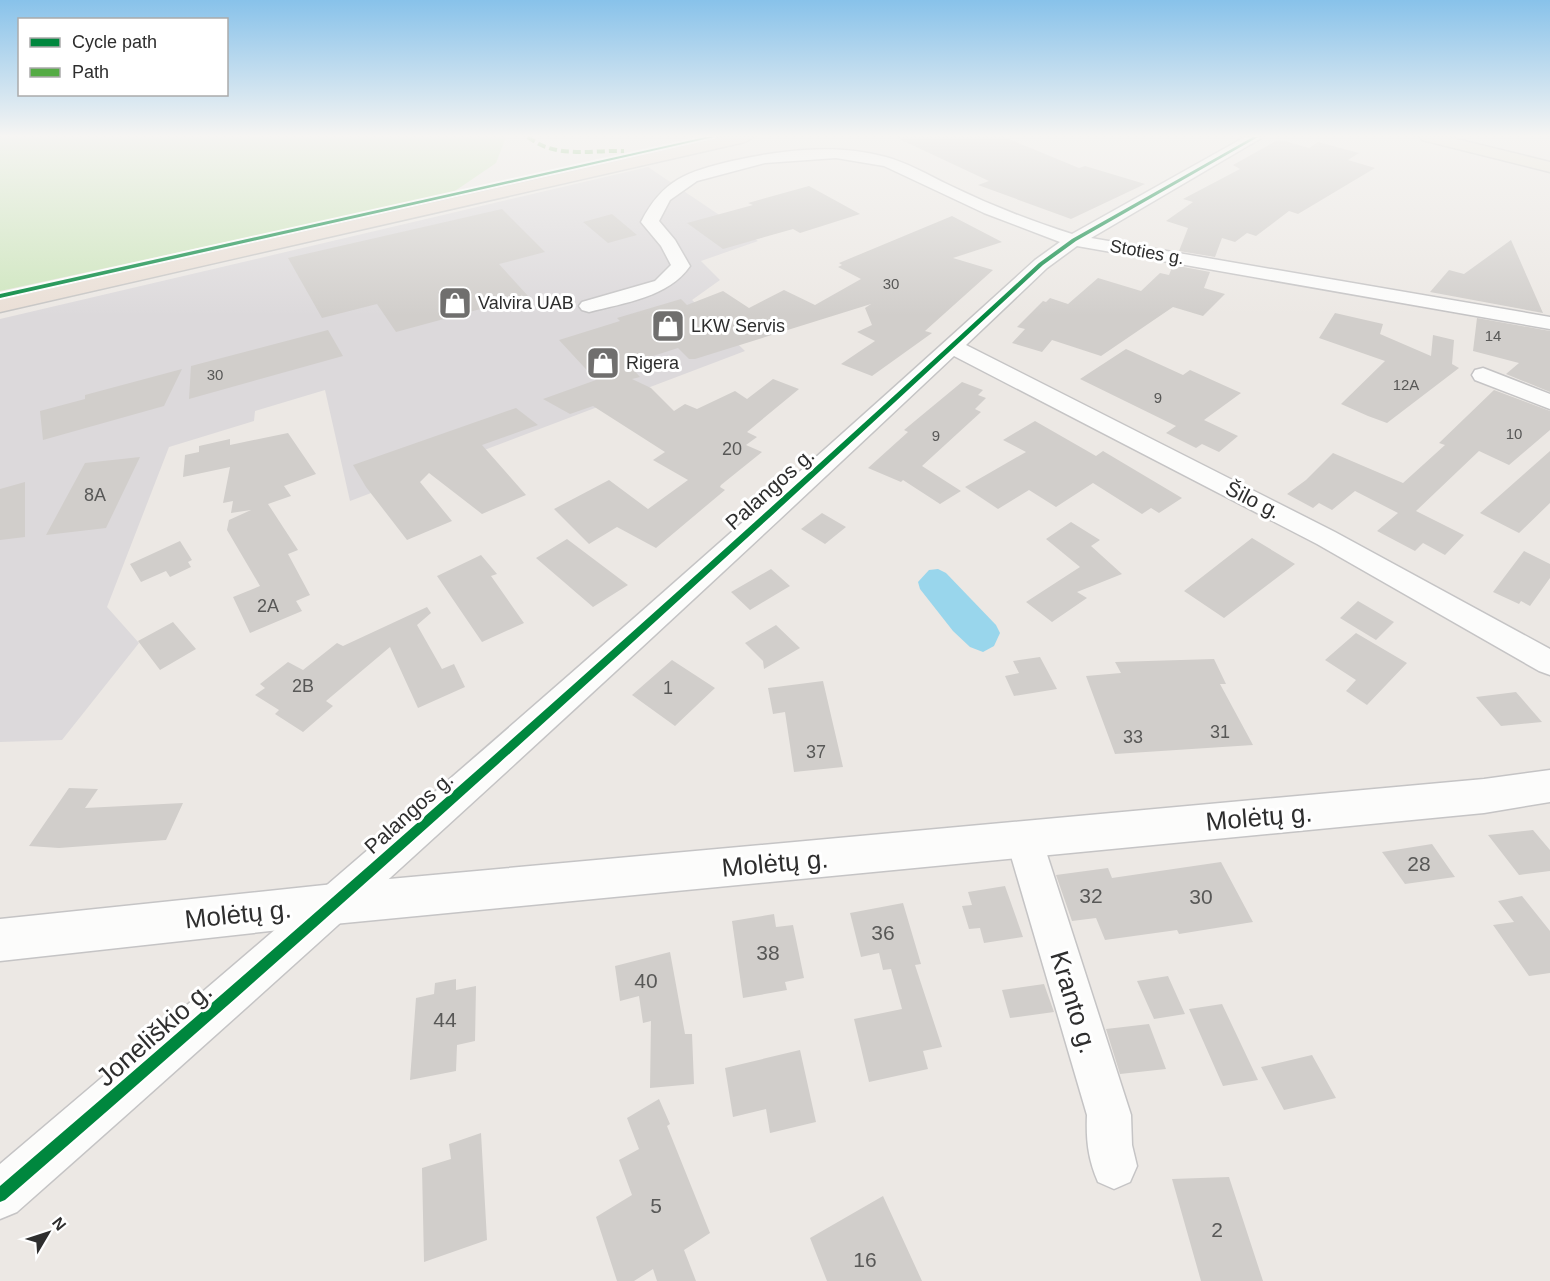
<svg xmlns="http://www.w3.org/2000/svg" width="1550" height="1281" viewBox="0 0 1550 1281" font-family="Arial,sans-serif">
  <rect width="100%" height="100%" fill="#ece8e4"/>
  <path fill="#dcd9db" d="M648 167 758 241 701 261 720 280 692 300 745 351 350 501 325 390 255 411 254 421 169 447 107 607 139 643 62 740 0 742V319Z"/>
  <path fill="#cee6be" d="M0 137H506L496 163 452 193 0 291Z"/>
  <path fill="#99d6ec" d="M938 569 946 573 996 625 1000 633 994 646 983 652 970 647 953 631 920 589 918 582 929 570Z"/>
  <path fill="#d1cecb" d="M895 137H1004L1079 168 1085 166 1145 184 1071 219 978 185 989 181Z
    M1281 140 1309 148 1318 142 1359 153 1348 160 1375 168 1298 214 1289 211 1256 236 1247 233 1235 242 1222 238 1215 257 1179 251 1188 228 1166 221 1193 202 1183 199 1240 169 1233 165 1276 141Z
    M809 186 860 214 800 233 793 229 723 249 687 223 753 205 748 203Z
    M502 209 545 252 499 264 528 296 396 332 377 304 322 318 288 258Z
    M612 214 637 235 608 243 583 222Z
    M952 216 1002 242 953 258 993 270 925 331 932 333 872 376 841 364 875 341 857 332 872 325 865 308 871 304 695 359H689L678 348 628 364 640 377 632 379 651 388 674 411 685 404 697 409 735 391 747 399 773 379 799 389 747 432 757 437 746 445 762 452 721 485 720 487 725 490 656 548 617 527 589 544 554 509 609 480 648 509 688 480 653 460 665 452 593 406 570 414 543 399 596 380 559 340 620 321 617 318 681 299 687 305 723 291 749 308 784 290 815 305 861 279 838 267 842 265 839 263Z
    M1511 240 1543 313 1430 292 1449 270 1464 274Z
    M1173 265 1210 272 1204 288 1225 294 1203 316 1173 307 1101 356 1052 340 1042 352 1012 343 1025 329 1017 327 1043 301 1046 302 1050 298 1068 304 1098 278 1141 291 1160 273 1169 275Z
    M1335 313 1383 324 1380 334 1431 356 1433 335 1454 340 1452 364 1459 368 1387 423 1368 416 1341 404 1385 361 1319 338Z
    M1477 318 1550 331V392L1506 374 1519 363 1473 351Z
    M328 330 343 356 189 399 191 366Z
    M1126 349 1183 375 1190 370 1241 393 1204 420 1238 436 1219 452 1202 444 1196 448 1166 433 1176 426 1080 379Z
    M182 369 164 406 43 440 40 411 85 399V395Z
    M962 382 983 390 978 395 986 398 975 409 981 412 922 466 961 491 940 504 903 480 901 482 868 468 908 432 904 430Z
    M1494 390 1550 411V430L1509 465 1479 451 1416 511 1464 535 1445 555 1423 543 1415 551 1377 531 1398 513 1355 491 1332 510 1319 503 1313 508 1287 494 1306 480 1333 453 1403 483 1445 445 1439 443Z
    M516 408 538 425 482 445 526 495 482 514 429 473 420 482 452 521 407 540 366 487 353 465Z
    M1035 421 1096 456 1103 451 1182 498 1159 513 1151 508 1142 514 1093 483 1056 507 1029 490 998 509 965 487 1026 452 1003 440Z
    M288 433 316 474 284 486 291 496 268 504 298 550 288 554 310 595 296 601 302 611 250 633 233 597 260 586 227 530 229 520 251 510 231 513 233 501 223 503 230 467 183 477 185 455 199 452V446L230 439V445Z
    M1550 451V503L1519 533 1480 513Z
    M140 457 106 528 46 535 85 463Z
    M25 482V537L0 540V489Z
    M822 513 846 527 825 544 801 529Z
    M1071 522 1100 540 1091 546 1122 574 1077 592 1087 598 1052 622 1026 602 1080 567 1046 539Z
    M1252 538 1295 564 1224 618 1184 591Z
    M567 539 628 585 593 607 536 558Z
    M180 541 192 560 188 562 191 567 170 577 166 571 141 582 130 564Z
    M1524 551 1550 564V578L1530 606 1521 601 1519 604 1493 592Z
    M481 555 497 574 491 576 524 623 482 642 437 576Z
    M771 569 790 586 750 610 731 592Z
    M1358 601 1394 622 1376 640 1340 618Z
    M427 607 431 613 417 625 442 669 454 664 465 687 418 708 390 647 326 701 333 706 303 732 275 714 279 710 255 695 265 688 260 684 288 662 303 670 337 643 343 646Z
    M173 622 196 649 160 670 138 641Z
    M776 625 800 648 764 669 763 661 745 643Z
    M1356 633 1407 663 1367 705 1346 691 1356 680 1325 660Z
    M1040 657 1057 689 1014 696 1005 676 1019 673 1013 661Z
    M1214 659 1226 684H1220L1253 745 1115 754 1086 676 1121 673 1115 662Z
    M672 660 715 688 675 726 632 695Z
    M823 681 843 767 794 772 785 712 773 714 768 688Z
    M1516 692 1542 722 1501 726 1476 697Z
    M69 788 98 789 85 808 183 803 166 840 59 848 29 846Z
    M1533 830 1550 850V871L1519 875 1488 835Z
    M1432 844 1455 877 1405 884 1382 852Z
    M1221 862 1253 922 1179 934 1177 930 1105 940 1096 918 1072 921 1056 875 1108 868 1112 878Z
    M1005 886 1023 937 984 943 980 928 969 929 962 906 972 905 968 892Z
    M1522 896 1550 931V973L1529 976 1493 925 1514 922 1498 901Z
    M903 903 921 964 915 965 942 1047 923 1051 928 1069 869 1082 854 1019 902 1009 891 969 883 970 879 953 861 957 850 913Z
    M774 914 776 927 793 925 804 978 785 982 787 990 743 998 732 921Z
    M670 952 685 1034H692L694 1084 650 1088 651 1021 643 1023 639 996 620 1001 615 966Z
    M1168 976 1185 1014 1154 1019 1137 981Z
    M456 979V990L476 986 475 1041 457 1045 456 1071 410 1080 416 998 434 994 435 983Z
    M1044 984 1054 1012 1010 1018 1002 990Z
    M1222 1004 1258 1080 1223 1086 1189 1009Z
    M1149 1024 1166 1069 1120 1074 1106 1029Z
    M800 1050 816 1122 770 1133 766 1109 733 1117 725 1068Z
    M1312 1055 1336 1098 1284 1110 1261 1067Z
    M659 1099 670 1124 667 1126 710 1233 684 1250 696 1281H657L653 1269 634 1281H617L596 1217 632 1195 619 1160 639 1149 627 1118Z
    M481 1133 487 1240 424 1262 422 1168 451 1159 449 1144Z
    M1229 1177 1263 1281H1201L1172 1179Z
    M883 1196 922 1281H827L810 1238Z"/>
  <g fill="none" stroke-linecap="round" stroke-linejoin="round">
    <defs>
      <path id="street" d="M1245 137H1263L1091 238 1550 317V329L1077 246 1047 268 966 345 1335 532 1550 649V675L1539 671 1317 544 954 356C646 646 334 932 17 1212L0 1219V1164C350 868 696 568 1035 260L1060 242 984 213 884 166 836 158 765 163 697 181 670 200 659 221 675 240 690 266C669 297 624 303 589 312L582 310 579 306 582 302 655 281 671 265 661 246 641 222C663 179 687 172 732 161 781 150 836 143 886 157 908 163 928 175 949 185 988 204 1030 221 1072 234Z
        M1483 368 1550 394V409L1475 380 1472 375 1475 370Z
        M1024 823 1037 827 1042 839 1131 1115 1132 1145 1137 1166 1130 1182 1114 1189 1098 1182C1088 1159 1086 1140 1087 1115L1006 839 1011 827Z"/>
      <path id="secondary" d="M1550 770V802L1484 813 334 924 0 961V919L334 884 1484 779Z"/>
      <path id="primary" d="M1420 137H1448L1550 162V172L1422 140Z"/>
      <path id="highway" d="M724 137H753L745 142 0 312V300Z"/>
    </defs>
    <use href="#street" stroke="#c5c4c5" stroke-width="3"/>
    <use href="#secondary" stroke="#c5c4c5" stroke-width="3"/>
    <use href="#primary" stroke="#c6c5c4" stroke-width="3"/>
    <use href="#highway" stroke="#c6c5c4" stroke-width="3"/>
    <use href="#street" fill="#fcfcfb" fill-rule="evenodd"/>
    <use href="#secondary" fill="#fcfcfb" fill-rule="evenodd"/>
    <use href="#primary" fill="#e8e4d6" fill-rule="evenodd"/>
    <use href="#highway" fill="#eadfd6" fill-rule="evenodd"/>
    <path stroke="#54ab44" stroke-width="4" stroke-dasharray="8 4" stroke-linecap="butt" d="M528 137C556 159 591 150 624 151"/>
    <defs>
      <path id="cycleway" d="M706 137H714L0 298V294Z
        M1253 137H1258L1076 241 1043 265C702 582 357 895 5 1200L0 1202V1186C352 884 698 577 1039 263L1072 239Z"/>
    </defs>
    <use href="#cycleway" stroke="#fff" stroke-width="4"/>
    <use href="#cycleway" fill="#00873e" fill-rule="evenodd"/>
  </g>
  <linearGradient id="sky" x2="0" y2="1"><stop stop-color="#88c2ea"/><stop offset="0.43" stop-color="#f6f5f3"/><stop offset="1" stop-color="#f6f5f3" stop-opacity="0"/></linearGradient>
  <rect width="1550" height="316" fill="url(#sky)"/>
  <defs>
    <symbol id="shop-square" viewBox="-11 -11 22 22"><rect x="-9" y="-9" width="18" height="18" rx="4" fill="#706f6e" stroke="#fff"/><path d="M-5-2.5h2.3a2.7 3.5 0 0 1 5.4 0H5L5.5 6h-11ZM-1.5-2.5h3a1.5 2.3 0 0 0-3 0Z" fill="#fff"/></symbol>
  </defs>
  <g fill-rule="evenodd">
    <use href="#shop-square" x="436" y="284" width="38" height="38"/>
    <use href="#shop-square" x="649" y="307" width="38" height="38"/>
    <use href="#shop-square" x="584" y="344" width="38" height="38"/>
  </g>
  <g text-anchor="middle" stroke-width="6" stroke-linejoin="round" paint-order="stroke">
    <g font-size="15" fill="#585857">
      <text x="891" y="289">30</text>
      <text x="1493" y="341">14</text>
      <text x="215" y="380">30</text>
      <text x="1406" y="390">12A</text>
      <text x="1158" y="403">9</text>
      <text x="1514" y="439">10</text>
      <text x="936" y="441">9</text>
    </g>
    <g font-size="18" fill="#2e2e2e" stroke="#fff">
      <text transform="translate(1147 252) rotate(10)" y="6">Stoties g.</text>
    </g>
    <g font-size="18" fill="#2e2e2e" stroke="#fff" text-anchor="start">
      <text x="478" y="309">Valvira UAB</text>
      <text x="691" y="332">LKW Servis</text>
      <text x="626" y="369">Rigera</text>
    </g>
    <g font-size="18" fill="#585857">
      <text x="732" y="455">20</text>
      <text x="95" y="501">8A</text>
      <text x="268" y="612">2A</text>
      <text x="303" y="692">2B</text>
      <text x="668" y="694">1</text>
      <text x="1220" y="738">31</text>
      <text x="1133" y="743">33</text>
      <text x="816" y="758">37</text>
    </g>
    <g font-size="21" fill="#2e2e2e" stroke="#fff">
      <text transform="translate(770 489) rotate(-42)" y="7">Palangos g.</text>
      <text transform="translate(1253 500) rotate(27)" y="7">Šilo g.</text>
      <text transform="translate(409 813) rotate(-42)" y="7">Palangos g.</text>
    </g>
    <g font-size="21" fill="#585857">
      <text x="1419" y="871">28</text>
      <text x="1091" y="903">32</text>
      <text x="1201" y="904">30</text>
      <text x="883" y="940">36</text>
      <text x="768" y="960">38</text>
      <text x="646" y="988">40</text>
      <text x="445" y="1027">44</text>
      <text x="656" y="1213">5</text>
      <text x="1217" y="1237">2</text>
      <text x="865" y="1267">16</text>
    </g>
    <g font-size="26" fill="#2e2e2e" stroke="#fff">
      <text transform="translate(1259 817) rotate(-5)" y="9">Molėtų g.</text>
      <text transform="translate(775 863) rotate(-5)" y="9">Molėtų g.</text>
      <text transform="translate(238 914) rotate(-6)" y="9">Molėtų g.</text>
      <text transform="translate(1074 1002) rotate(73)" y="9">Kranto g.</text>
      <text transform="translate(154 1034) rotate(-41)" y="9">Joneliškio g.</text>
    </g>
  </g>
  <rect x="18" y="18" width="210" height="78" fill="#ffffff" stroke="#ababab" stroke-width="1.5"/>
  <rect x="30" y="38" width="30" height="9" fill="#00873e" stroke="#ababab" stroke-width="1.5"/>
  <text x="72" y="48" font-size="18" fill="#2e2e2e">Cycle path</text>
  <rect x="30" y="68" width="30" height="9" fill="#54ab44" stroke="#ababab" stroke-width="1.5"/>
  <text x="72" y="78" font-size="18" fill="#2e2e2e">Path</text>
  <g transform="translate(48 1233) rotate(51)" stroke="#ffffff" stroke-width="4.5" paint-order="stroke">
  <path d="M0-4.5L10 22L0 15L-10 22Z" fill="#2e2e2e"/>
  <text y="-9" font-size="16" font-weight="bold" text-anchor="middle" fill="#2e2e2e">N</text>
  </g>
</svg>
